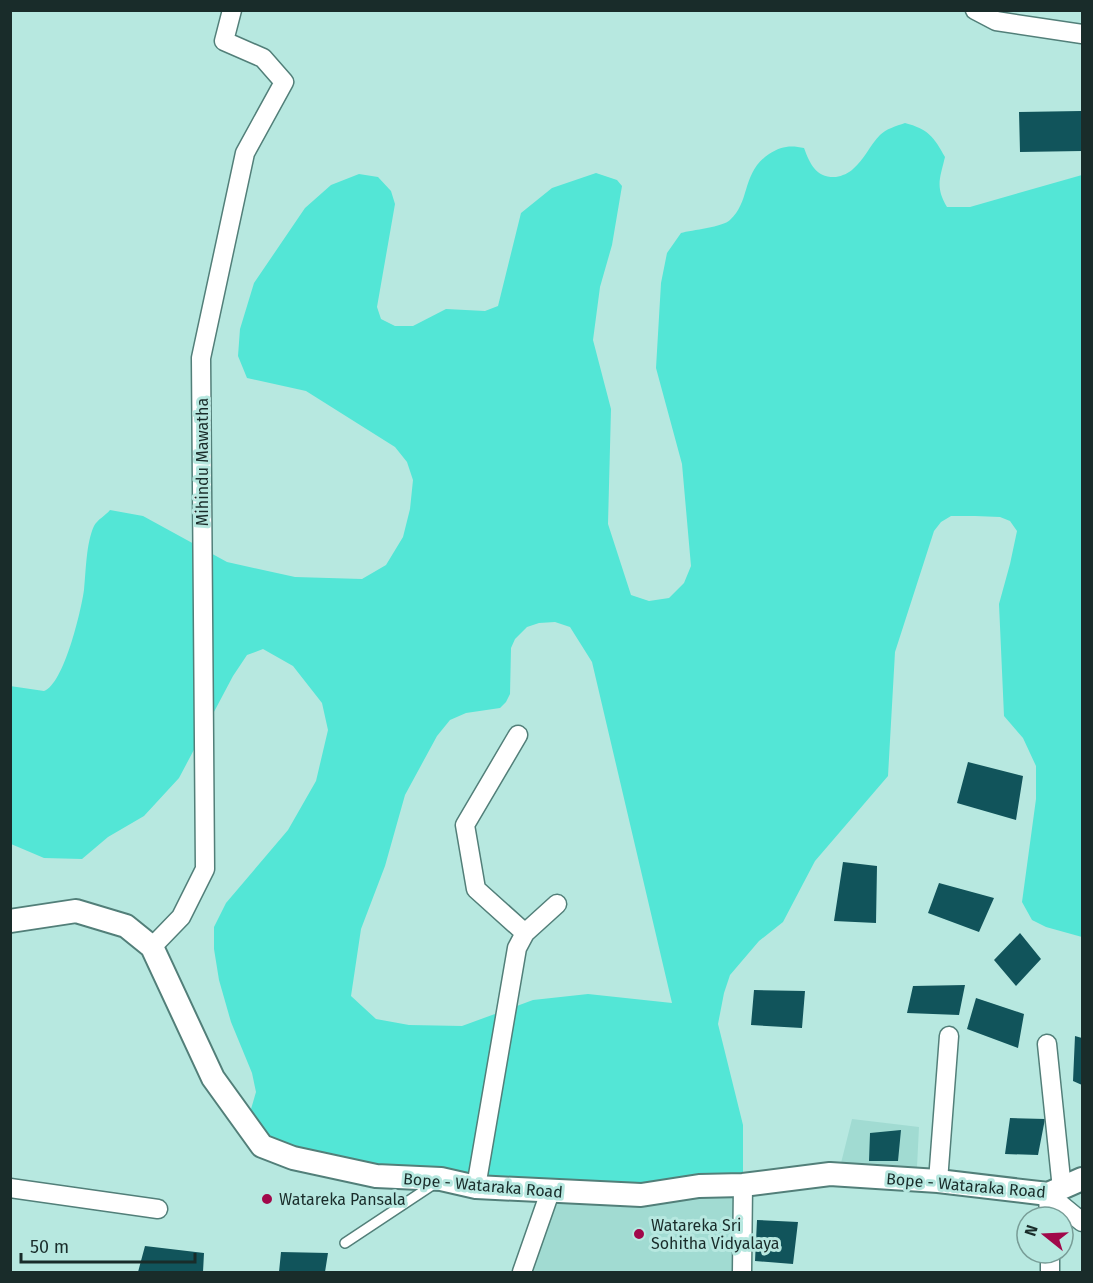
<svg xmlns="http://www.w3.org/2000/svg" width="1093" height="1283" viewBox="0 0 1093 1283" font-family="'Fira Sans',sans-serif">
  <rect width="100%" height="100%" fill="#b7e8e0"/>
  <path fill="#a1dbd2" d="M852 1119 919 1127 917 1167 841 1163Z
    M743 1185 742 1272H522L550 1192Z"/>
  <path fill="#53e6d6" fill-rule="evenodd" d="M905 123C928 129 934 137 945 157 940 178 935 187 947 207H970L1082 175V937L1046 927 1032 920 1022 902 1036 799V766L1023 738 1004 716 999 604 1010 564 1017 531 1010 521 1000 517 975 516H951L941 522 934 531 895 652 888 776 815 861 783 922 759 941 730 975 724 993 718 1024 743 1125V1185L536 1191 262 1146 249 1116 256 1092 252 1073 231 1022 219 980 214 949V927L226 903 288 830 316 781 328 730 322 703 293 666 263 649 247 655 233 676 179 778 144 816 108 837 82 859 44 858 11 844 10 686 44 691C64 684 81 611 84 590 86 572 86 543 94 526 97 520 106 515 110 510L143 516 227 562 295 577 362 579 386 565 403 537 410 509 413 480 407 462 395 447 306 391 247 378 238 356 240 329 254 283 305 208 331 185 359 174 378 177 391 191 395 204 377 307 381 319 395 326H413L446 309 485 311 498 306 521 213 552 188 596 173 617 180 622 186 612 245 600 287 593 340 611 409 608 524 631 595 649 601 669 598 684 583 691 566 682 464 656 368 661 283 667 253 681 233C692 230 723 227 730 220 751 201 741 173 769 154 781 146 791 145 804 148 810 164 816 178 836 177 842 176 849 173 853 169 864 160 870 145 880 135 886 129 896 126 905 123ZM555 622 570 627 592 662 672 1003 588 994 533 1000 462 1026 409 1025 376 1019 351 996 361 929 385 866 405 795 437 736 450 720 466 713 500 708 506 702 510 694 511 648 515 639 527 627 539 623Z"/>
  <path fill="#11545b" d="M1081 111 1082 151 1020 152 1019 112Z
    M968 762 1023 776 1016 820 957 803Z
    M843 862 877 866 876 923 834 921Z
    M939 883 994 898 979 932 928 913Z
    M1020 933 1041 959 1016 986 994 960Z
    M965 985 959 1015 907 1013 913 986Z
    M754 990 805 991 802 1028 751 1025Z
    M976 998 1024 1014 1018 1048 967 1029Z
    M1075 1036 1082 1038V1085L1073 1081Z
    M1010 1118 1045 1119 1038 1155 1005 1154Z
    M901 1130 898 1161H869L870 1133Z
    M757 1220 798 1222 793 1264 755 1261Z
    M145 1246 204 1253 203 1272H138Z
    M281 1252 328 1253 325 1272H279Z"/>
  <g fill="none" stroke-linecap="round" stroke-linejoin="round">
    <defs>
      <path id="service" d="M345 1243 434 1184"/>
      <path id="minor" d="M975 10 996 21 1082 34
        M518 735 465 825 476 889 525 933
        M152 947 181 917 205 869 201 358 245 153 284 82 263 58 224 41 232 10
        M1047 1044 1062 1189
        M938 1181 949 1036
        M476 1187 517 948 525 933 557 904
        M10 1188 158 1209
        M1049 1217 1048 1194 1082 1222
        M1050 1253V1272
        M522 1272 550 1192
        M742 1272 743 1185"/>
      <path id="tertiary" d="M10 921 76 911 126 926 152 947 213 1078 262 1146 293 1158 376 1176 441 1179 476 1187 641 1195 699 1186 743 1185 830 1174 938 1181 1048 1194 1082 1179"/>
    </defs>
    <use href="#service" stroke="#527f79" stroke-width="12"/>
    <use href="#minor" stroke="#527f79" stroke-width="21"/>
    <use href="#tertiary" stroke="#527f79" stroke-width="26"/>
    <use href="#service" stroke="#fff" stroke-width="9"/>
    <use href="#minor" stroke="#fff" stroke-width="18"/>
    <use href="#tertiary" stroke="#fff" stroke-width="22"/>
  </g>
  <g fill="#a1084a" stroke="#b7e8e0" stroke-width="2">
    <circle cx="267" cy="1199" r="6"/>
    <circle cx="639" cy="1234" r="6"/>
  </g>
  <g text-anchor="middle" stroke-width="6" stroke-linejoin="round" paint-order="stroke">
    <g font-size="16" fill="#192c2a" stroke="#b7e8e0">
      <text transform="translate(202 462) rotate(-90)" y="6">Mihindu Mawatha</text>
      <text transform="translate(483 1185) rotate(5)" y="6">Bope - Wataraka Road</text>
      <text transform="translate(966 1185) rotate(5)" y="6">Bope - Wataraka Road</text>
    </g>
    <g font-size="16" fill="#192c2a" stroke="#b7e8e0" text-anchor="start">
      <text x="279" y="1205">Watareka Pansala</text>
      <text x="651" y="1231">Watareka Sri<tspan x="651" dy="18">Sohitha Vidyalaya</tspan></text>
    </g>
  </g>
  <rect width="1093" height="1283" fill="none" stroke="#192c2a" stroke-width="24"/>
  <g transform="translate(1045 1235) rotate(288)"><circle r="28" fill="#b7e8e0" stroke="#789d97" stroke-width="1.5"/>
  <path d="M0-4.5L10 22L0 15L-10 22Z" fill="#a1084a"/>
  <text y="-9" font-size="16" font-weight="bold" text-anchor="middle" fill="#192c2a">N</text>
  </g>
  <path d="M21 1253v9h174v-9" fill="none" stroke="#192c2a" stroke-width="3"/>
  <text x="30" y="1253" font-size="18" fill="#192c2a" stroke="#b7e8e0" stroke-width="4.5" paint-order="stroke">50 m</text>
</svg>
